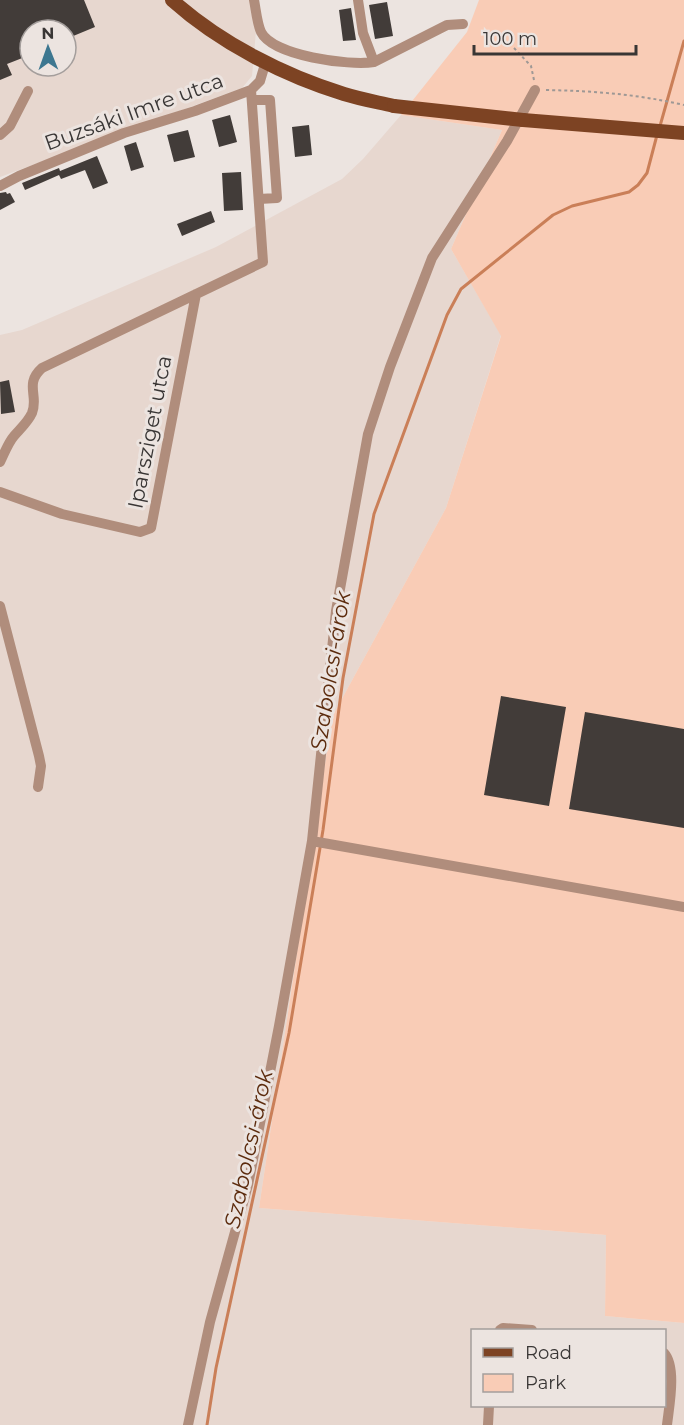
<svg xmlns="http://www.w3.org/2000/svg" width="684" height="1425" viewBox="0 0 684 1425" font-family="Montserrat,sans-serif">
  <rect width="100%" height="100%" fill="#ece4e0"/>
  <path fill="#e7d7cf" fill-rule="evenodd" d="M0 0H252L256 31 252 76 242 88 0 177ZM30 30H66V66H30Z
    M401 115 502 130 451 249 501 335 446 508 332 717 259 1208 606 1235 605 1316 684 1323V1425H0V335L22 330 216 247 342 179 363 159ZM472 1330H664V1406H472Z"/>
  <path fill="#f9ccb6" d="M479 0H684V1323L605 1316 606 1235 259 1208 332 717 446 508 501 336 451 249 502 130 401 115 467 32Z"/>
  <g fill="none" stroke-linecap="round" stroke-linejoin="round">
    <path stroke="#ca7f58" stroke-width="3" d="M660 126 684 41
      M207 1425 216 1368 289 1033 323 830 343 678 374 514 447 315 461 289 553 215 572 206 629 192 638 185 647 173 657 135"/>
  </g>
  <path fill="#423c39" d="M0 0H84L95 27 66 39V30H30V55L7 64 12 75 0 80Z
    M387 2 393 36 375 39 369 5Z
    M351 8 356 40 343 41 339 10Z
    M230 115 237 142 219 147 212 120Z
    M309 125 312 155 295 157 292 127Z
    M188 130 195 157 174 162 167 135Z
    M136 142 144 167 131 171 124 146Z
    M97 156 108 183 93 189 85 170 61 179 59 175 25 190 22 183 59 168 60 171Z
    M241 172 243 210 224 211 222 173Z
    M6 192 7 194 10 193 15 202 0 210V193Z
    M211 211 215 222 182 236 177 224Z
    M9 380 15 412 1 414 0 382Z
    M501 696 566 707 549 806 484 795Z
    M585 712 684 729V828L569 809Z"/>
  <g fill="none" stroke-linecap="round" stroke-linejoin="round">
    <path stroke="#9e9895" stroke-width="2" stroke-dasharray="3 3" stroke-linecap="butt" d="M514 48 531 66 534 80
      M546 90C595 91 636 94 684 105"/>
    <path stroke="#b08d7c" stroke-width="10" d="M254 0C256 10 257 23 261 32 273 56 349 66 374 62L363 33 358 0
      M374 62 447 25 463 24
      M252 100H270L277 198 259 199
      M0 135 10 126 28 91
      M0 186 19 176 124 133 195 111 251 90 260 81 266 61
      M0 462C4 454 8 443 14 436 20 429 28 422 32 413 39 396 24 384 42 368L263 262 251 90
      M0 492 62 514 140 532 151 528 196 294
      M0 606 39 756 41 766 38 787
      M312 841 684 907
      M500 1330 503 1328 532 1330
      M664 1353C677 1367 669 1407 667 1425
      M188 1425 210 1322 248 1185 279 1026 312 841 336 611 368 434 390 367 432 258 507 141 535 90
      M488 1425 489 1406"/>
    <path stroke="#7d4323" stroke-width="14" d="M172 0C220 43 283 75 344 94 360 99 377 102 394 106
      M523 120 684 133"/>
    <path stroke="#7d4323" stroke-width="14" d="M394 106 523 120"/>
  </g>
  <g text-anchor="middle" stroke-width="6" stroke-linejoin="round" paint-order="stroke">
    <g font-size="21" fill="#393635" stroke="#ece4e0">
      <text transform="translate(134 112) rotate(-20)" y="7">Buzsáki Imre utca</text>
      <text transform="translate(150 432) rotate(-79)" y="7">Iparsziget utca</text>
    </g>
    <g font-size="22" font-style="italic" fill="#5c2b0d" stroke="#ece4e0">
      <text transform="translate(330 671) rotate(-81)" y="8">Szabolcsi-árok</text>
      <text transform="translate(248 1149) rotate(-78)" y="8">Szabolcsi-árok</text>
    </g>
  </g>
  <rect x="471" y="1329" width="195" height="78" fill="#ece4e0" stroke="#a49e9c" stroke-width="1.5"/>
  <rect x="483" y="1348" width="30" height="9" fill="#7d4323" stroke="#a49e9c" stroke-width="1.5"/>
  <text x="525" y="1359" font-size="18" fill="#393635">Road</text>
  <rect x="483" y="1374" width="30" height="18" fill="#f9ccb6" stroke="#a49e9c" stroke-width="1.5"/>
  <text x="525" y="1389" font-size="18" fill="#393635">Park</text>
  <g transform="translate(48 48) rotate(359)"><circle r="28" fill="#ece4e0" stroke="#a49e9c" stroke-width="1.5"/>
  <path d="M0-4.5L10 22L0 15L-10 22Z" fill="#3d7790"/>
  <text y="-9" font-size="16" font-weight="bold" text-anchor="middle" fill="#393635">N</text>
  </g>
  <path d="M474 45v9h162v-9" fill="none" stroke="#393635" stroke-width="3"/>
  <text x="483" y="45" font-size="18" fill="#393635" stroke="#ece4e0" stroke-width="4.5" paint-order="stroke">100 m</text>
</svg>
